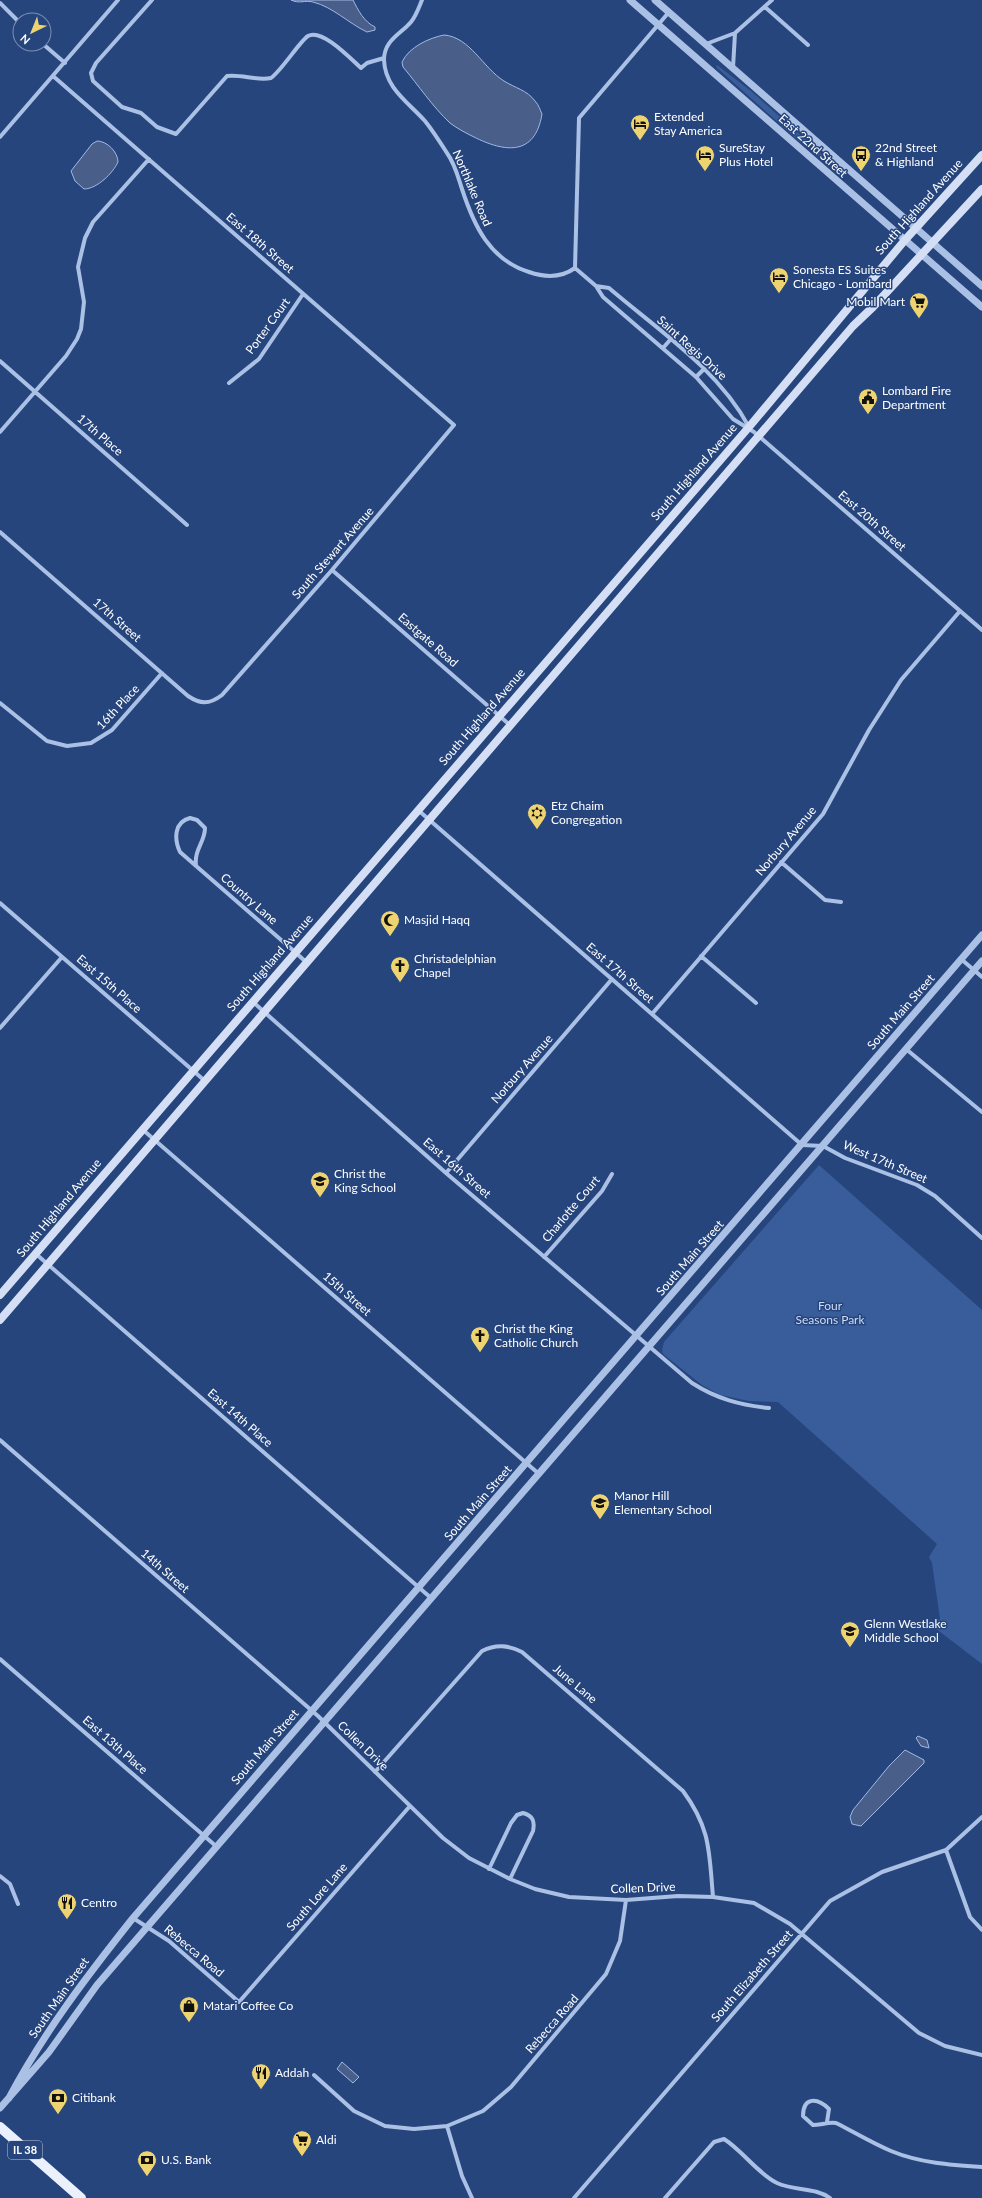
<svg xmlns="http://www.w3.org/2000/svg" width="982" height="2198" viewBox="0 0 982 2198" font-family="Lato,sans-serif">
  <rect width="100%" height="100%" fill="#26457d"/>
  <path fill="#395d9a" d="M717 65 751 91 845 175 844 176 800 142 716 67Z
    M819 1165 982 1310V1664L935 1628V1621L940 1619 932 1563 929 1557 937 1544 778 1402 749 1401 720 1395 702 1385 663 1354 662 1350 664 1342Z"/>
  <path fill="#495f89" stroke="#9fbae6" d="M291 0H353C358 10 364 22 375 27V30L367 32C348 23 333 7 313 2 305 0 299 4 291 0Z
    M444 35C470 37 483 68 504 81 515 88 527 90 535 101 539 105 540 110 542 114 535 157 504 152 474 137 466 133 458 129 450 123 432 106 419 86 403 67L402 62C409 47 429 38 444 35Z
    M97 141C107 141 118 152 118 162 113 173 97 189 84 189L75 181 71 171 92 144Z
    M918 1736 927 1740 929 1748 921 1746 916 1738Z
    M905 1750 924 1760V1763L861 1826 852 1824 850 1817 853 1810 889 1766Z
    M342 2062 359 2077 353 2083 337 2069Z"/>
  <g fill="none" stroke-linecap="round" stroke-linejoin="round">
    <path stroke="#abc0e5" stroke-width="4" d="M152 0 96 63 91 73 93 81 122 107 141 113 157 127 176 134 227 76C242 74 256 81 271 78 282 70 300 41 308 36 322 28 351 59 361 68L367 63 384 58
      M422 0C419 7 416 16 411 22 401 34 384 40 384 60 385 88 408 102 425 121 433 131 440 142 447 153 455 164 458 177 462 189 474 226 490 260 529 272 546 278 561 278 575 268
      M0 3 20 23
      M765 7 808 45
      M669 12 579 118 575 268 596 286 603 297 696 377 733 419 754 432 982 630
      M43 44 65 63
      M706 44 735 33 772 0
      M733 68 735 33
      M0 137 118 0
      M596 286 609 288C658 330 718 369 749 427
      M663 348 670 340
      M0 361 187 525
      M696 377 704 369
      M229 383 259 359 303 294
      M0 432 66 356 77 339 81 329 84 302 78 267 85 238 93 222 149 159
      M0 532 188 696C200 704 209 705 222 695L332 570 454 425 53 76
      M332 570 511 726
      M0 703 47 741 67 746 91 743 112 730 162 673
      M418 810 802 1145 823 1146 845 1158 917 1185 935 1196 982 1238
      M781 862 825 900 841 902
      M196 866C194 849 205 842 205 828L197 820 190 818C174 822 174 839 180 852L295 952 307 963
      M0 903 205 1081
      M701 956 756 1003
      M961 959 982 977
      M253 1002 446 1173 692 1383C717 1399 740 1405 769 1408
      M652 1014 823 814 869 730 901 680 960 611
      M0 1028 62 957
      M906 1049 982 1112
      M142 1129 539 1474
      M446 1173 612 979
      M36 1254 431 1598
      M544 1257 602 1191 612 1174
      M0 1440 318 1716 443 1838 469 1858 510 1879 535 1889 569 1897 626 1900 678 1896 713 1897 754 1903 790 1924 919 2033 945 2046 982 2055
      M0 1659 217 1847
      M375 1772 482 1651C496 1644 508 1645 522 1652L683 1791C711 1829 709 1852 713 1897
      M946 1850 970 1917 982 1930
      M489 1869 511 1823 517 1815 523 1813C533 1816 535 1821 533 1831L510 1879
      M0 1876 10 1884 18 1904
      M133 1918 169 1941 239 2002 410 1806
      M314 2075 354 2111 385 2126 414 2129 447 2126 483 2111 511 2087 606 1974 620 1941 626 1900
      M827 2122 829 2109C818 2098 803 2096 803 2116L813 2125C821 2125 827 2122 836 2123 854 2132 872 2143 891 2151 920 2163 951 2165 982 2167
      M447 2126 462 2176 472 2198
      M574 2198 830 1901 882 1872 946 1850 982 1817
      M665 2198 714 2142 724 2139C743 2151 757 2173 777 2183 794 2191 815 2187 830 2198"/>
    <path stroke="#abc0e5" stroke-width="7" d="M630 0 982 307
      M655 0 982 286
      M9 2098C44 2032 87 1976 133 1918L982 935
      M0 2108 49 2052 97 1985 982 961"/>
    <path stroke="#d4dff5" stroke-width="8" d="M0 1295 749 427 905 240 982 155
      M0 1320 853 326 873 307 982 189"/>
    <path stroke="#ebf0fd" stroke-width="10" d="M0 2127 81 2198"/>
  </g>
  <defs>
    <symbol id="hotel-pin" viewBox="-11 -11 22 30"><path d="M0 17L-7.5 6A9.5 9.5 0 1 1 7.5 6Z" fill="#eed470" stroke="#26457d"/><path d="M-6-4.5h1.5V1H6V5H4.5V3h-9V5H-6ZM-4 0a1.8 1.8 0 1 1 3.6 0ZM.5 0V-2.5h3Q6-2.5 6 0Z" fill="#111"/></symbol>
    <symbol id="bus-pin" viewBox="-11 -11 22 30"><path d="M0 17L-7.5 6A9.5 9.5 0 1 1 7.5 6Z" fill="#eed470" stroke="#26457d"/><path d="M-5-6H5V4H4V6H2V4H-2V6H-4V4H-5ZM-3.5-4V0h7V-4ZM-3.5 1.2v1.5H-2V1.2ZM2 1.2v1.5H3.5V1.2Z" fill="#111"/></symbol>
    <symbol id="supermarket-pin" viewBox="-11 -11 22 30"><path d="M0 17L-7.5 6A9.5 9.5 0 1 1 7.5 6Z" fill="#eed470" stroke="#26457d"/><path d="M-6-5.5h2.5l.6 2H6L4.5 2H-2.5L-4.4-4H-6ZM-1.5 3.2a1.3 1.3 0 1 0 .1 0ZM3 3.2a1.3 1.3 0 1 0 .1 0Z" fill="#111"/></symbol>
    <symbol id="civic-pin" viewBox="-11 -11 22 30"><path d="M0 17L-7.5 6A9.5 9.5 0 1 1 7.5 6Z" fill="#eed470" stroke="#26457d"/><path d="M-.6-6.5H3V-4.5H.6V-3L4-1V1h2V6H-6V1h2V-1L-.6-3ZM-1.2 2.5V6h2.4V2.5Z" fill="#111"/></symbol>
    <symbol id="synagogue-pin" viewBox="-11 -11 22 30"><path d="M0 17L-7.5 6A9.5 9.5 0 1 1 7.5 6Z" fill="#eed470" stroke="#26457d"/><path d="M0-6.5L5.6 3.2H-5.6ZM0 6.5L5.6-3.2H-5.6Z" fill="#111"/></symbol>
    <symbol id="mosque-pin" viewBox="-11 -11 22 30"><path d="M0 17L-7.5 6A9.5 9.5 0 1 1 7.5 6Z" fill="#eed470" stroke="#26457d"/><path d="M3.5-4.9A6 6 0 1 0 3.5 4.9A5 5 0 1 1 3.5-4.9Z" fill="#111"/></symbol>
    <symbol id="church-pin" viewBox="-11 -11 22 30"><path d="M0 17L-7.5 6A9.5 9.5 0 1 1 7.5 6Z" fill="#eed470" stroke="#26457d"/><path d="M-1.2-6h2.4v3.5h3.3v2.4h-3.3V6h-2.4V-.1h-3.3v-2.4h3.3Z" fill="#111"/></symbol>
    <symbol id="school-pin" viewBox="-11 -11 22 30"><path d="M0 17L-7.5 6A9.5 9.5 0 1 1 7.5 6Z" fill="#eed470" stroke="#26457d"/><path d="M0-5L7-2L0 1L-7-2ZM-4 1L0 2.5L4 1V4Q0 6-4 4Z" fill="#111"/></symbol>
    <symbol id="restaurant-pin" viewBox="-11 -11 22 30"><path d="M0 17L-7.5 6A9.5 9.5 0 1 1 7.5 6Z" fill="#eed470" stroke="#26457d"/><path d="M-5-6h1v4h1v-4h1v4h1v-4h1v5L-1.5 .5V6h-2V.5L-5-1ZM5-6V6H3V1.5H1.5Q1.5-4 5-6Z" fill="#111"/></symbol>
    <symbol id="shop-pin" viewBox="-11 -11 22 30"><path d="M0 17L-7.5 6A9.5 9.5 0 1 1 7.5 6Z" fill="#eed470" stroke="#26457d"/><path d="M-5-2.5h2.3a2.7 3.5 0 0 1 5.4 0H5L5.5 6h-11ZM-1.5-2.5h3a1.5 2.3 0 0 0-3 0Z" fill="#111"/></symbol>
    <symbol id="bank-pin" viewBox="-11 -11 22 30"><path d="M0 17L-7.5 6A9.5 9.5 0 1 1 7.5 6Z" fill="#eed470" stroke="#26457d"/><path d="M-6-4H6V4H-6ZM0-2.3a2.3 2.3 0 1 0 0 4.6a2.3 2.3 0 1 0 0-4.6Z" fill="#111"/></symbol>
  </defs>
  <g fill-rule="evenodd">
    <use href="#hotel-pin" x="629" y="113" width="22" height="30"/>
    <use href="#hotel-pin" x="694" y="144" width="22" height="30"/>
    <use href="#bus-pin" x="850" y="144" width="22" height="30"/>
    <use href="#hotel-pin" x="768" y="266" width="22" height="30"/>
    <use href="#supermarket-pin" x="908" y="291" width="22" height="30"/>
    <use href="#civic-pin" x="857" y="387" width="22" height="30"/>
    <use href="#synagogue-pin" x="526" y="802" width="22" height="30"/>
    <use href="#mosque-pin" x="379" y="909" width="22" height="30"/>
    <use href="#church-pin" x="389" y="955" width="22" height="30"/>
    <use href="#school-pin" x="309" y="1170" width="22" height="30"/>
    <use href="#church-pin" x="469" y="1325" width="22" height="30"/>
    <use href="#school-pin" x="589" y="1492" width="22" height="30"/>
    <use href="#school-pin" x="839" y="1620" width="22" height="30"/>
    <use href="#restaurant-pin" x="56" y="1892" width="22" height="30"/>
    <use href="#shop-pin" x="178" y="1995" width="22" height="30"/>
    <use href="#restaurant-pin" x="250" y="2062" width="22" height="30"/>
    <use href="#bank-pin" x="47" y="2087" width="22" height="30"/>
    <use href="#supermarket-pin" x="291" y="2129" width="22" height="30"/>
    <use href="#bank-pin" x="136" y="2149" width="22" height="30"/>
  </g>
  <g text-anchor="middle" stroke-width="3" stroke-linejoin="round" paint-order="stroke">
    <rect fill="#26457d" stroke="#bec7d8" stroke-width="1" x="8" y="2141" width="34" height="18" rx="3"/>
    <g font-size="11" font-weight="bold" fill="#fff">
      <text x="25" y="2154">IL 38</text>
    </g>
    <g font-size="12" fill="#fff" stroke="#26457d" text-anchor="start">
      <text x="654" y="121">Extended<tspan x="654" dy="14">Stay America</tspan></text>
      <text x="719" y="152">SureStay<tspan x="719" dy="14">Plus Hotel</tspan></text>
      <text x="875" y="152">22nd Street<tspan x="875" dy="14">&amp; Highland</tspan></text>
      <text x="793" y="274">Sonesta ES Suites<tspan x="793" dy="14">Chicago - Lombard</tspan></text>
      <text x="905" y="306" text-anchor="end">Mobil Mart</text>
      <text x="882" y="395">Lombard Fire<tspan x="882" dy="14">Department</tspan></text>
      <text x="551" y="810">Etz Chaim<tspan x="551" dy="14">Congregation</tspan></text>
      <text x="404" y="924">Masjid Haqq</text>
      <text x="414" y="963">Christadelphian<tspan x="414" dy="14">Chapel</tspan></text>
      <text x="334" y="1178">Christ the<tspan x="334" dy="14">King School</tspan></text>
      <text x="494" y="1333">Christ the King<tspan x="494" dy="14">Catholic Church</tspan></text>
      <text x="614" y="1500">Manor Hill<tspan x="614" dy="14">Elementary School</tspan></text>
      <text x="864" y="1628">Glenn Westlake<tspan x="864" dy="14">Middle School</tspan></text>
      <text x="81" y="1907">Centro</text>
      <text x="203" y="2010">Matari Coffee Co</text>
      <text x="275" y="2077">Addah</text>
      <text x="72" y="2102">Citibank</text>
      <text x="316" y="2144">Aldi</text>
      <text x="161" y="2164">U.S. Bank</text>
    </g>
    <g font-size="12" fill="#fff" stroke="#26457d">
      <text transform="translate(813 146) rotate(42)" y="4">East 22nd Street</text>
      <text transform="translate(472 188) rotate(67)" y="4">Northlake Road</text>
      <text transform="translate(919 207) rotate(-48)" y="4">South Highland Avenue</text>
      <text transform="translate(260 243) rotate(41)" y="4">East 18th Street</text>
      <text transform="translate(268 326) rotate(-54)" y="4">Porter Court</text>
      <text transform="translate(692 348) rotate(42)" y="4">Saint Regis Drive</text>
      <text transform="translate(100 435) rotate(41)" y="4">17th Place</text>
      <text transform="translate(694 472) rotate(-49)" y="4">South Highland Avenue</text>
      <text transform="translate(872 521) rotate(41)" y="4">East 20th Street</text>
      <text transform="translate(333 553) rotate(-49)" y="4">South Stewart Avenue</text>
      <text transform="translate(117 620) rotate(41)" y="4">17th Street</text>
      <text transform="translate(428 640) rotate(41)" y="4">Eastgate Road</text>
      <text transform="translate(118 707) rotate(-47)" y="4">16th Place</text>
      <text transform="translate(482 717) rotate(-49)" y="4">South Highland Avenue</text>
      <text transform="translate(786 841) rotate(-50)" y="4">Norbury Avenue</text>
      <text transform="translate(249 899) rotate(41)" y="4">Country Lane</text>
      <text transform="translate(270 963) rotate(-49)" y="4">South Highland Avenue</text>
      <text transform="translate(620 973) rotate(41)" y="4">East 17th Street</text>
      <text transform="translate(109 984) rotate(41)" y="4">East 15th Place</text>
      <text transform="translate(901 1012) rotate(-49)" y="4">South Main Street</text>
      <text transform="translate(522 1069) rotate(-49)" y="4">Norbury Avenue</text>
      <text transform="translate(885 1162) rotate(23)" y="4">West 17th Street</text>
      <text transform="translate(457 1168) rotate(41)" y="4">East 16th Street</text>
      <text transform="translate(59 1208) rotate(-50)" y="4">South Highland Avenue</text>
      <text transform="translate(571 1209) rotate(-50)" y="4">Charlotte Court</text>
      <text transform="translate(690 1258) rotate(-49)" y="4">South Main Street</text>
      <text transform="translate(347 1294) rotate(41)" y="4">15th Street</text>
      <text transform="translate(240 1418) rotate(41)" y="4">East 14th Place</text>
      <text transform="translate(478 1503) rotate(-49)" y="4">South Main Street</text>
      <text transform="translate(165 1571) rotate(41)" y="4">14th Street</text>
      <text transform="translate(575 1684) rotate(40)" y="4">June Lane</text>
      <text transform="translate(115 1745) rotate(41)" y="4">East 13th Place</text>
      <text transform="translate(363 1746) rotate(44)" y="4">Collen Drive</text>
      <text transform="translate(265 1747) rotate(-49)" y="4">South Main Street</text>
      <text transform="translate(643 1888) rotate(-2)" y="4">Collen Drive</text>
      <text transform="translate(317 1897) rotate(-49)" y="4">South Lore Lane</text>
      <text transform="translate(194 1951) rotate(40)" y="4">Rebecca Road</text>
      <text transform="translate(752 1976) rotate(-49)" y="4">South Elizabeth Street</text>
      <text transform="translate(59 1998) rotate(-55)" y="4">South Main Street</text>
      <text transform="translate(552 2024) rotate(-49)" y="4">Rebecca Road</text>
    </g>
    <g font-size="12" fill="#cedcf4" stroke="#26457d">
      <text x="830" y="1310">Four<tspan x="830" dy="14">Seasons Park</tspan></text>
    </g>
  </g>
  <g transform="translate(32 32) rotate(223)"><circle r="19" fill="#26457d" stroke="#7d8fb1"/>
  <path d="M0-3L7 15L0 10L-7 15Z" fill="#eed470"/>
  <text y="-6" font-size="11" font-weight="bold" text-anchor="middle" fill="#ffffff">N</text>
  </g>
</svg>
